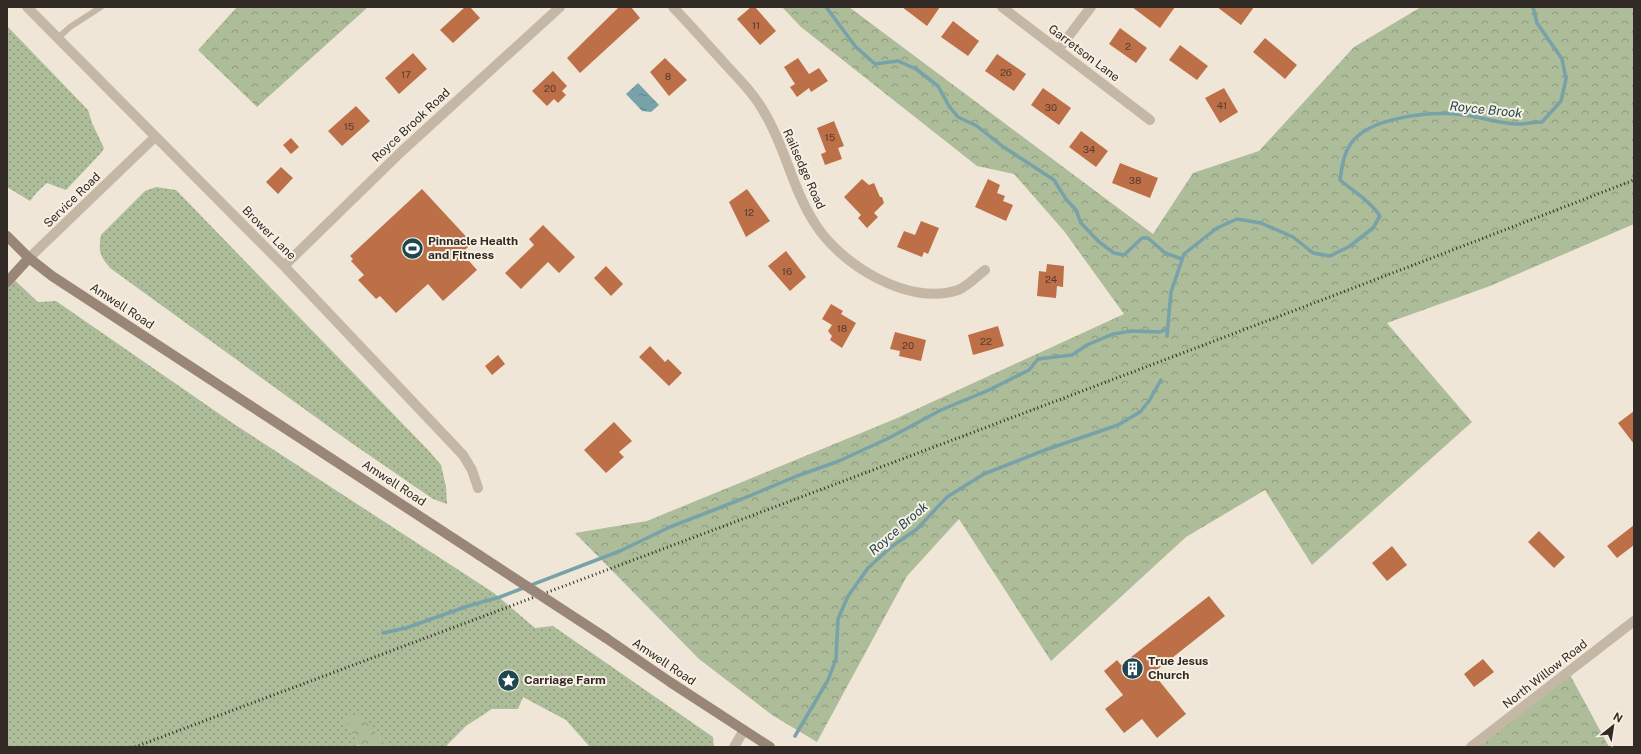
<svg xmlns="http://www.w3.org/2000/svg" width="1641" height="754" viewBox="0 0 1641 754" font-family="'Public Sans',sans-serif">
  <defs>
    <pattern id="grass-dots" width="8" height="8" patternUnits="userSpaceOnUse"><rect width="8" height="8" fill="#adbc99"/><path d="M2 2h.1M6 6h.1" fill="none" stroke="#8d997d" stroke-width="1.8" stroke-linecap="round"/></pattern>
    <pattern id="forest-crowns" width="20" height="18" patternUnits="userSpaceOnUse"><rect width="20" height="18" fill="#adbc99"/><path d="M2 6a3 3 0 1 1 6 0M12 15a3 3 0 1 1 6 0" fill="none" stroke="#8d997d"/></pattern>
    <pattern id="water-ripples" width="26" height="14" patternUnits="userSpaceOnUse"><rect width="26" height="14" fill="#78a2a9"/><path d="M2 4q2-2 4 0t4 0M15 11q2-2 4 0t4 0" fill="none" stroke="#638489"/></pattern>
  </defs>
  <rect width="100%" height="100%" fill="#efe6d7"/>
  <path fill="url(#grass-dots)" d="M7 26 88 110 92 123 104 148 101 153 66 190 47 183 37 192 30 201 7 187Z
    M156 187 176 190 429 451 441 465 446 487 447 504 433 499 350 442 110 268C100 256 98 251 101 235L145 191Z
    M7 273 38 302 56 301 234 424 494 593 535 628 553 626 713 737 714 747H590L566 720 523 697 518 709H492L466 726 448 744 446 747H388L375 731 343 717 359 745 356 747H7Z"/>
  <path fill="url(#forest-crowns)" d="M237 7H368L257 107 198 50Z
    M782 7H849L1153 234 1193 173 1259 151 1354 47 1421 7H1634V224L1490 286 1387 323 1472 422 1312 565 1265 490 1186 537 1051 661 959 519 907 576 817 742 772 715 699 659 575 533 647 521 895 419 1124 314 1064 231 1014 174 977 166 801 27Z
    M1569 673 1609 747H1476Z
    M343 717H360L375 731 388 747H360Z"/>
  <path fill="url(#water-ripples)" d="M638 83 659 105 651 112 642 111 626 94Z"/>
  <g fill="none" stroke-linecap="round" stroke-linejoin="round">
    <path stroke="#78a2a9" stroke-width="3.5" d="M826 7 855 46 875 64 898 61 916 69 938 86 949 106 958 117 977 126 1002 146 1054 180 1066 199 1076 210 1081 223 1099 242 1114 253 1124 255 1142 238H1148L1165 253 1182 259
      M1167 336 1171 292 1184 254 1217 228 1237 219 1261 223 1293 237 1313 253 1330 256 1350 246 1373 228 1380 216C1370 201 1354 192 1340 180 1342 168 1343 155 1350 145 1368 116 1433 111 1464 115 1482 117 1500 124 1518 124 1526 124 1534 122 1542 122L1561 101 1566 79 1562 59 1537 23 1533 7
      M383 633 406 628 468 606 500 597 620 551 670 527 742 499 797 476 839 461 889 438 941 410 989 390 1029 370 1038 359 1072 355 1087 345 1113 334 1132 331 1160 332 1167 329
      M795 736 828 680 836 659 838 619 848 596 868 568 891 547 917 529 947 497 984 474 1045 450 1118 425 1140 412 1149 401 1161 380"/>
  </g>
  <path fill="#bd7047" d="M465 7H470L480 18 453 43 440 30Z
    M619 7H631L640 18 580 73 567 58Z
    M751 7H755L776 31 760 45 737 19Z
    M902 7H940L927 26Z
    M1132 7H1175L1160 28Z
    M1217 7H1254L1241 25Z
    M953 21 979 41 968 56 941 37Z
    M1120 28 1147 48 1136 63 1109 44Z
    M1265 38 1297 65 1285 79 1253 52Z
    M1180 45 1208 66 1197 80 1169 60Z
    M413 53 427 69 399 94 385 78Z
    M997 54 1026 74 1014 91 985 71Z
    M665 58 687 80 669 96 650 72Z
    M798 58 809 74 819 68 828 81 811 92 809 88 797 97 790 87 795 84 784 67Z
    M553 71 567 86 562 91 566 95 558 103 554 99 547 106 532 91Z
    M1043 88 1071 108 1059 125 1031 105Z
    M1224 88 1238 112 1220 123 1205 98Z
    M356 106 370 121 342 146 328 131Z
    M834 121 844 146 838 148 842 159 825 165 821 154 826 152 817 128Z
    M1081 131 1108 151 1096 167 1069 147Z
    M291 138 299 147 291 154 283 145Z
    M1120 163 1158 178 1150 198 1112 183Z
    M281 167 293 178 278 194 266 182Z
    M862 179 869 185 874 183 880 197H882L884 203 874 213 878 217 867 228 858 218 861 215 844 197Z
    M988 179 1000 185 997 193 1005 196 1003 201 1013 205 1006 221 975 207Z
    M422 189 472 243 462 253 477 270 443 301 428 284 396 313 380 296 376 299 358 280 364 275 351 261 353 259 350 256Z
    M747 189 770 221 746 237 729 202Z
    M921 221 939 228 928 254 924 252 922 257 897 247 904 231 915 235Z
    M543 225 575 257 559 273 548 262 521 289 505 273 534 245 529 239Z
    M786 251 806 277 790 291 768 266Z
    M1047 264 1064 266 1063 287 1057 286 1056 298 1037 296 1039 271 1046 272Z
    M606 266 623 284 611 296 594 278Z
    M831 304 843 311 841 314 856 323 842 348 830 340 832 336 828 331 832 325 822 319Z
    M998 326 1004 346 973 355 968 335Z
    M895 332 926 340 921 361 899 356 900 351 890 349Z
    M650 346 665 362 668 359 682 373 669 386 639 357Z
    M498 355 505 364 492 375 485 366Z
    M1634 411V444L1618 423Z
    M614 422 632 441 619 452 624 457 606 473 584 450Z
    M1634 525V545L1617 558 1607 546Z
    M1539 531 1565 557 1554 568 1528 542Z
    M1392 546 1407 565 1387 581 1372 563Z
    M1209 596 1225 616 1153 673 1186 714 1157 738 1142 719 1124 733 1105 709 1123 695 1104 671 1117 660 1121 665Z
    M1483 659 1494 672 1474 687 1464 674Z"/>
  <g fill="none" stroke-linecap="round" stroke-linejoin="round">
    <path stroke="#c5b7a5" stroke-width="6" d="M58 38 70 27 101 7"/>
    <path stroke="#c5b7a5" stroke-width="10" d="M27 7 284 266 463 455 472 470 478 488
      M673 7C691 26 709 46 726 65 740 80 754 94 764 112 785 146 792 188 814 222 839 264 909 307 958 290 968 286 977 276 985 270
      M1002 7 1150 120
      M1058 50 1091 7
      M29 258 155 137
      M284 266 402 151 560 7
      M734 747 744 730
      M1471 747 1634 621"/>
    <path stroke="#998676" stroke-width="10" d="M7 236 29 258 52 276 479 555
      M7 282 29 258
      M606 638 670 682 770 747"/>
    <path stroke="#322a25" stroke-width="3" stroke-dasharray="1 3" stroke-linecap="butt" d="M135 747C635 559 1136 373 1634 180"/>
    <path stroke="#998676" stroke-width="10" d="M479 555 606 638"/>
  </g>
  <defs>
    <symbol id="stadium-disc" viewBox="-11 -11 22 22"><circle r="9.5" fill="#1e4750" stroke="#f7f0e3"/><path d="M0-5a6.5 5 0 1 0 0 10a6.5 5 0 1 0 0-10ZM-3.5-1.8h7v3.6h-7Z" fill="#fff"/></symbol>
    <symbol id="building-disc" viewBox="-11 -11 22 22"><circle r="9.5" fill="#1e4750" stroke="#f7f0e3"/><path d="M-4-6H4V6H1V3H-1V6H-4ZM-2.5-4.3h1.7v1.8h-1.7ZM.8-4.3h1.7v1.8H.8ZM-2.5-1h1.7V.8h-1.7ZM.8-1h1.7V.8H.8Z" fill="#fff"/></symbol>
    <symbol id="sight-disc" viewBox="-11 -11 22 22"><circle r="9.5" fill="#1e4750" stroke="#f7f0e3"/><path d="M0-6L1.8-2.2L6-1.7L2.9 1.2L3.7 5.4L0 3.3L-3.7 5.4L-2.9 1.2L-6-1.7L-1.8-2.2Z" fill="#fff"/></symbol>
  </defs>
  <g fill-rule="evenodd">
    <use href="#stadium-disc" x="400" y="236" width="25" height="25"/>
    <use href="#building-disc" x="1120" y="656" width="25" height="25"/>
    <use href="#sight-disc" x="496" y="668" width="25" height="25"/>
  </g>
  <g text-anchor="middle" stroke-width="4" stroke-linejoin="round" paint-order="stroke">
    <g font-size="10" fill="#553c2e">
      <text x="756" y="29">11</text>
      <text x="1128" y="50">2</text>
      <text x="1006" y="76">26</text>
      <text x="406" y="78">17</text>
      <text x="668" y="80">8</text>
      <text x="550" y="92">20</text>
      <text x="1222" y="109">41</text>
      <text x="1051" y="111">30</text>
      <text x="349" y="130">15</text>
      <text x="830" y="141">15</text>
      <text x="1089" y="153">34</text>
      <text x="1135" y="184">38</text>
      <text x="749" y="216">12</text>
      <text x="787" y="275">16</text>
      <text x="1051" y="283">24</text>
      <text x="842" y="332">18</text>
      <text x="986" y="345">22</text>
      <text x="908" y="349">20</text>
    </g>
    <g font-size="12" fill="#322a25" stroke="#f7f0e3">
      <text transform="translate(1084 53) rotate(37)" y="4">Garretson Lane</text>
      <text transform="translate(411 125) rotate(-43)" y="4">Royce Brook Road</text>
      <text transform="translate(804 169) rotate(66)" y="4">Railsedge Road</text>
      <text transform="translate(72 200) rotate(-44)" y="4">Service Road</text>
      <text transform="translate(269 233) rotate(45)" y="4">Brower Lane</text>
      <text transform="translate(122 306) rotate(33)" y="4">Amwell Road</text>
      <text transform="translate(394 483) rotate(33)" y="4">Amwell Road</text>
      <text transform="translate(664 662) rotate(34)" y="4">Amwell Road</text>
      <text transform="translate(1545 674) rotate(-38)" y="4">North Willow Road</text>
    </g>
    <g font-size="12" font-weight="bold" fill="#322a25" stroke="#f7f0e3" text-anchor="start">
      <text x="428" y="245">Pinnacle Health<tspan x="428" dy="14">and Fitness</tspan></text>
      <text x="1148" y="665">True Jesus<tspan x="1148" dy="14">Church</tspan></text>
      <text x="524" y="684">Carriage Farm</text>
    </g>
    <g font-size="13" font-style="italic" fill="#1e4750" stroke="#f7f0e3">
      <text transform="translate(1486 109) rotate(6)" y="5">Royce Brook</text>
      <text transform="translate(898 528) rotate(-41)" y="5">Royce Brook</text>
    </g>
  </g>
  <rect width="1641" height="754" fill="none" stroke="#322a25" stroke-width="16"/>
  <g transform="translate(1613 726) rotate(30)" stroke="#f7f0e3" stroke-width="3" paint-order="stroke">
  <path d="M0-3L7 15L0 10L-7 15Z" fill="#322a25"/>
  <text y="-6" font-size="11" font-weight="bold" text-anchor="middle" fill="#322a25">N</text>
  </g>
</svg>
